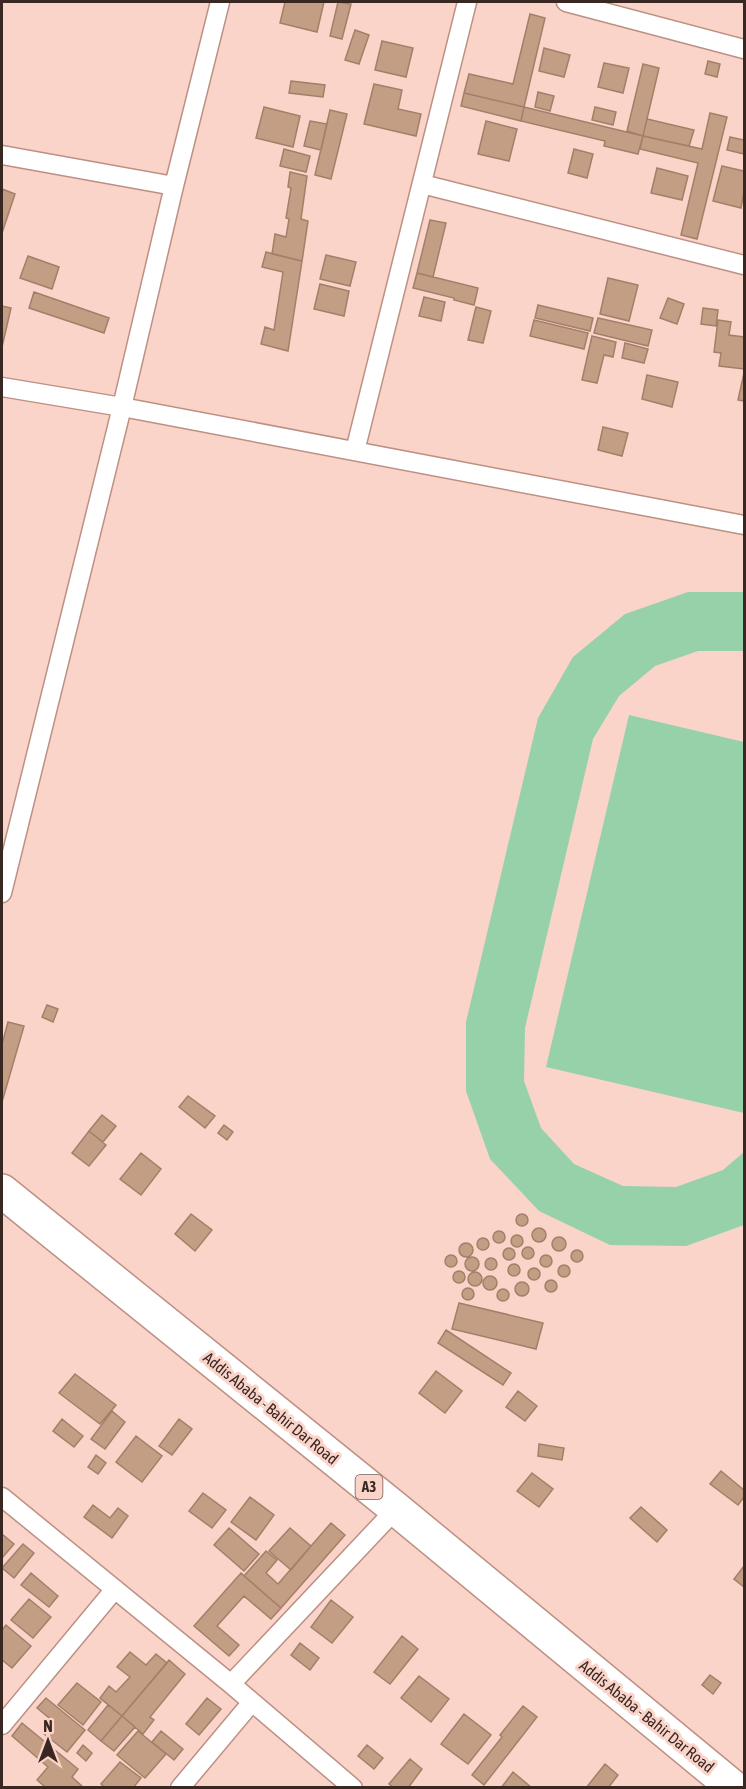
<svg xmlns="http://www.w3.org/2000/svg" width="746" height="1789" viewBox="0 0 746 1789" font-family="'Asap Condensed',sans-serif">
  <rect width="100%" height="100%" fill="#fad3c9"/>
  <path fill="#97d1aa" d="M688 592H744V651H698L655 666 619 696 593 739 525 1028 524 1081 541 1128 574 1164 623 1186 676 1187 723 1170 744 1152V1225L686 1246 610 1245 539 1211 490 1159 466 1091V1022L538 718 573 657 625 614Z
    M629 715 744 742V1113L546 1067Z"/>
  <path fill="#c39d84" stroke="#a47f67" stroke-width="1.5" d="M285 2H324L317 32 280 23Z
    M338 2 351 4 342 39 330 36Z
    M530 14 545 18 524 107 464 93 469 74 513 84Z
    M355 30 369 35 359 64 345 60Z
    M382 41 413 48 406 77 375 70Z
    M544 48 570 55 564 77 539 71Z
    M708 61 720 64 717 77 705 74Z
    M604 63 629 68 623 93 598 87Z
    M643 64 659 68 643 136 627 131Z
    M291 81 325 85 323 97 289 93Z
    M374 84 402 90 398 109 421 114 416 136 364 124Z
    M538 92 554 96 550 111 535 107Z
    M464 93 524 107 521 121 461 106Z
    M264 107 300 116 293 147 256 138Z
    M524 107 643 136 638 154 604 146 605 141 521 121Z
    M595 107 616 112 613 125 592 120Z
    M330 110 347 114 331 179 315 175Z
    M710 113 727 117 697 239 681 235 698 163 640 149 643 136 702 149Z
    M647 119 694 130 689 146 643 136Z
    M310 121 327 124 321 150 304 146Z
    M486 121 517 129 509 161 478 154Z
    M730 137 744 140V154L727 150Z
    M284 149 310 156 306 172 280 166Z
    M574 149 593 154 587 178 568 173Z
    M722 166 744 171V192L741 208 713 201Z
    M657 168 688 176 682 200 651 193Z
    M290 172 307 176 301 219 308 221 302 261 272 254 275 234 286 237 289 219 286 218 291 188 288 187Z
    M2 189 15 194 2 233Z
    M430 220 446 223 433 277 417 273Z
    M266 252 302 261 288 351 261 344 265 327 274 330 283 272 262 267Z
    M326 255 356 262 350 286 320 279Z
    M28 256 59 267 52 289 20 278Z
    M417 273 478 288 474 305 454 300V298L413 288Z
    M608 278 638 285 629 321 600 314Z
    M320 284 349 291 344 316 314 309Z
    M34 292 109 318 104 333 29 308Z
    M424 297 445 302 441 321 419 316Z
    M668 298 684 304 677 324 660 318Z
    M538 305 593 318 590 331 535 318Z
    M2 306 11 308 2 347Z
    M476 307 491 311 483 343 468 340Z
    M703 308 718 310 716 326 701 324Z
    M598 318 652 330 648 346 594 333Z
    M534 320 588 333 584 349 530 336Z
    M718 320 731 322 729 335 744 337V369L719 366 721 353 714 352Z
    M592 336 616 342 613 357 604 355 597 383 582 380Z
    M625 343 648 349 644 363 622 358Z
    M744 373V401L738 400Z
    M647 375 678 382 672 407 642 399Z
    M603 427 628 433 622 456 598 450Z
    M47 1005 58 1009 53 1022 42 1017Z
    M8 1022 24 1026 2 1102V1044Z
    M188 1096 215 1116 205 1128 179 1107Z
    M102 1115 116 1126 103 1142 89 1131Z
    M224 1125 233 1132 227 1140 218 1133Z
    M89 1131 106 1145 89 1166 72 1153Z
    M141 1153 161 1169 141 1195 120 1179Z
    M516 1220a6 6 0 1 1 12 0a6 6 0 1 1-12 0Z
    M191 1214 212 1230 195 1251 175 1234Z
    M532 1235a7 7 0 1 1 14 0a7 7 0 1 1-14 0Z
    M493 1237a6 6 0 1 1 12 0a6 6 0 1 1-12 0Z
    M511 1241a6 6 0 1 1 12 0a6 6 0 1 1-12 0Z
    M552 1244a7 7 0 1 1 14 0a7 7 0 1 1-14 0Z
    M477 1244a6 6 0 1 1 12 0a6 6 0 1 1-12 0Z
    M459 1250a7 7 0 1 1 14 0a7 7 0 1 1-14 0Z
    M522 1253a6 6 0 1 1 12 0a6 6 0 1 1-12 0Z
    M503 1254a6 6 0 1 1 12 0a6 6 0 1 1-12 0Z
    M571 1256a6 6 0 1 1 12 0a6 6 0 1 1-12 0Z
    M540 1261a6 6 0 1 1 12 0a6 6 0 1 1-12 0Z
    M445 1261a6 6 0 1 1 12 0a6 6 0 1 1-12 0Z
    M465 1264a7 7 0 1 1 14 0a7 7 0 1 1-14 0Z
    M485 1264a6 6 0 1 1 12 0a6 6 0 1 1-12 0Z
    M508 1270a6 6 0 1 1 12 0a6 6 0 1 1-12 0Z
    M558 1271a6 6 0 1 1 12 0a6 6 0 1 1-12 0Z
    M528 1274a6 6 0 1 1 12 0a6 6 0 1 1-12 0Z
    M453 1277a6 6 0 1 1 12 0a6 6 0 1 1-12 0Z
    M468 1279a7 7 0 1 1 14 0a7 7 0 1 1-14 0Z
    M483 1283a7 7 0 1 1 14 0a7 7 0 1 1-14 0Z
    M545 1286a6 6 0 1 1 12 0a6 6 0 1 1-12 0Z
    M515 1289a7 7 0 1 1 14 0a7 7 0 1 1-14 0Z
    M462 1294a6 6 0 1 1 12 0a6 6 0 1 1-12 0Z
    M497 1295a6 6 0 1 1 12 0a6 6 0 1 1-12 0Z
    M459 1303 543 1323 536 1349 452 1329Z
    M446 1330 511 1373 503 1385 438 1343Z
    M436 1371 462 1391 445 1413 419 1393Z
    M75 1374 116 1405 100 1424 59 1393Z
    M518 1391 537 1406 525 1421 506 1407Z
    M112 1411 125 1422 105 1449 91 1439Z
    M62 1419 83 1436 74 1447 53 1431Z
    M179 1419 192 1429 172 1455 159 1446Z
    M136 1436 162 1456 142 1482 116 1462Z
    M539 1444 564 1448 562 1460 538 1456Z
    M96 1455 106 1463 98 1474 88 1467Z
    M721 1471 744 1490V1497L738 1505 710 1484Z
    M532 1473 553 1489 539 1507 517 1491Z
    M203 1493 226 1510 212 1528 189 1511Z
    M250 1497 274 1515 256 1540 231 1522Z
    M93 1505 110 1518 118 1508 128 1516 112 1538 84 1517Z
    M641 1507 667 1530 657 1542 630 1518Z
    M331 1523 345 1535 281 1608 244 1576 266 1551 277 1560 266 1573 278 1584Z
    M229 1528 259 1554 244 1571 214 1545Z
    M290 1528 311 1546 291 1570 269 1551Z
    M2 1534 14 1544 2 1558Z
    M23 1544 34 1553 14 1578 2 1568Z
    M744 1566V1587L734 1579Z
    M31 1573 58 1596 49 1607 21 1585Z
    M241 1573 281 1608 271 1619 244 1596 217 1626 239 1645 229 1656 194 1626Z
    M29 1599 51 1617 33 1638 11 1620Z
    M331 1600 353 1617 332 1643 311 1627Z
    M6 1625 31 1646 12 1668 2 1660V1630Z
    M402 1636 418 1649 390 1684 374 1672Z
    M300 1643 319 1658 310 1670 291 1655Z
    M130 1652 146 1665 156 1654 167 1663 122 1716 100 1698 109 1686 116 1692 130 1677 117 1667Z
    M169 1660 185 1674 150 1717 154 1720 143 1734 122 1716Z
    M710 1675 721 1683 713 1694 702 1685Z
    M419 1676 449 1699 431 1722 401 1698Z
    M77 1683 101 1702 83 1725 58 1705Z
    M46 1698 85 1730 67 1752 44 1734 54 1722 37 1708Z
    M207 1698 221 1709 199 1735 186 1724Z
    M108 1705 122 1716 101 1741 88 1730Z
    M523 1706 537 1717 484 1785 472 1775 502 1737 500 1735Z
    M464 1714 491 1735 468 1764 441 1744Z
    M122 1716 135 1727 114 1751 101 1741Z
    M22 1723 78 1769 72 1777 84 1788H42L44 1786 37 1780 48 1767 12 1736Z
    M138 1731 166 1754 145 1778 117 1755Z
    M161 1731 183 1749 174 1760 152 1742Z
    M83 1745 92 1753 86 1761 77 1753Z
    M367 1745 383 1758 374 1769 358 1756Z
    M410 1759 422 1769 408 1788H394L389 1784Z
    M120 1762 141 1778 133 1788H105L101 1784Z
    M605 1764 618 1775 608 1788H586Z
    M513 1772 532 1788H501Z"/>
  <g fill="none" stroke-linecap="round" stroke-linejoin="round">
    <defs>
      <path id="street" d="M566 2 744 49
        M2 155 174 186
        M422 184 744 265
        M2 387 122 407 744 525
        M355 451 467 2
        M2 893 122 407 174 186 220 2
        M2 1497 231 1684 353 1788
        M231 1684 396 1509
        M2 1725 115 1589
        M180 1788 252 1702"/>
      <path id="highway" d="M2 1191 396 1509 734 1788"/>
    </defs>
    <use href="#street" stroke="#bd9084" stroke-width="21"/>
    <use href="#highway" stroke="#bd9084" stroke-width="36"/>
    <use href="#street" stroke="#fff" stroke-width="18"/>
    <use href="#highway" stroke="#fff" stroke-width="33"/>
  </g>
  <g text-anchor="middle" stroke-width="6" stroke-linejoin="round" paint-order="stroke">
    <rect fill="#fad3c9" stroke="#735b54" stroke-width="1.5" x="355.5" y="1475" width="27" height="24" rx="4.5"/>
    <g font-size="15" font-weight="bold" fill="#392722">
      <text x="369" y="1492">A3</text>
    </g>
    <g font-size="16" fill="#392722" stroke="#fad3c9">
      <text transform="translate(271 1408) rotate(39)" y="6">Addis Ababa - Bahir Dar Road</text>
      <text transform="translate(647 1716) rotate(39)" y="6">Addis Ababa - Bahir Dar Road</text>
    </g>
  </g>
  <rect width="746" height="1789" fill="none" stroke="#392722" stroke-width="6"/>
  <g transform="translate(48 1741)" stroke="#fad3c9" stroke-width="4.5" paint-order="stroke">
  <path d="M0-4.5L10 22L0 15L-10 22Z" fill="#392722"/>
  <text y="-9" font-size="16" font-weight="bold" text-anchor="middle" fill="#392722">N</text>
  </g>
</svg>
